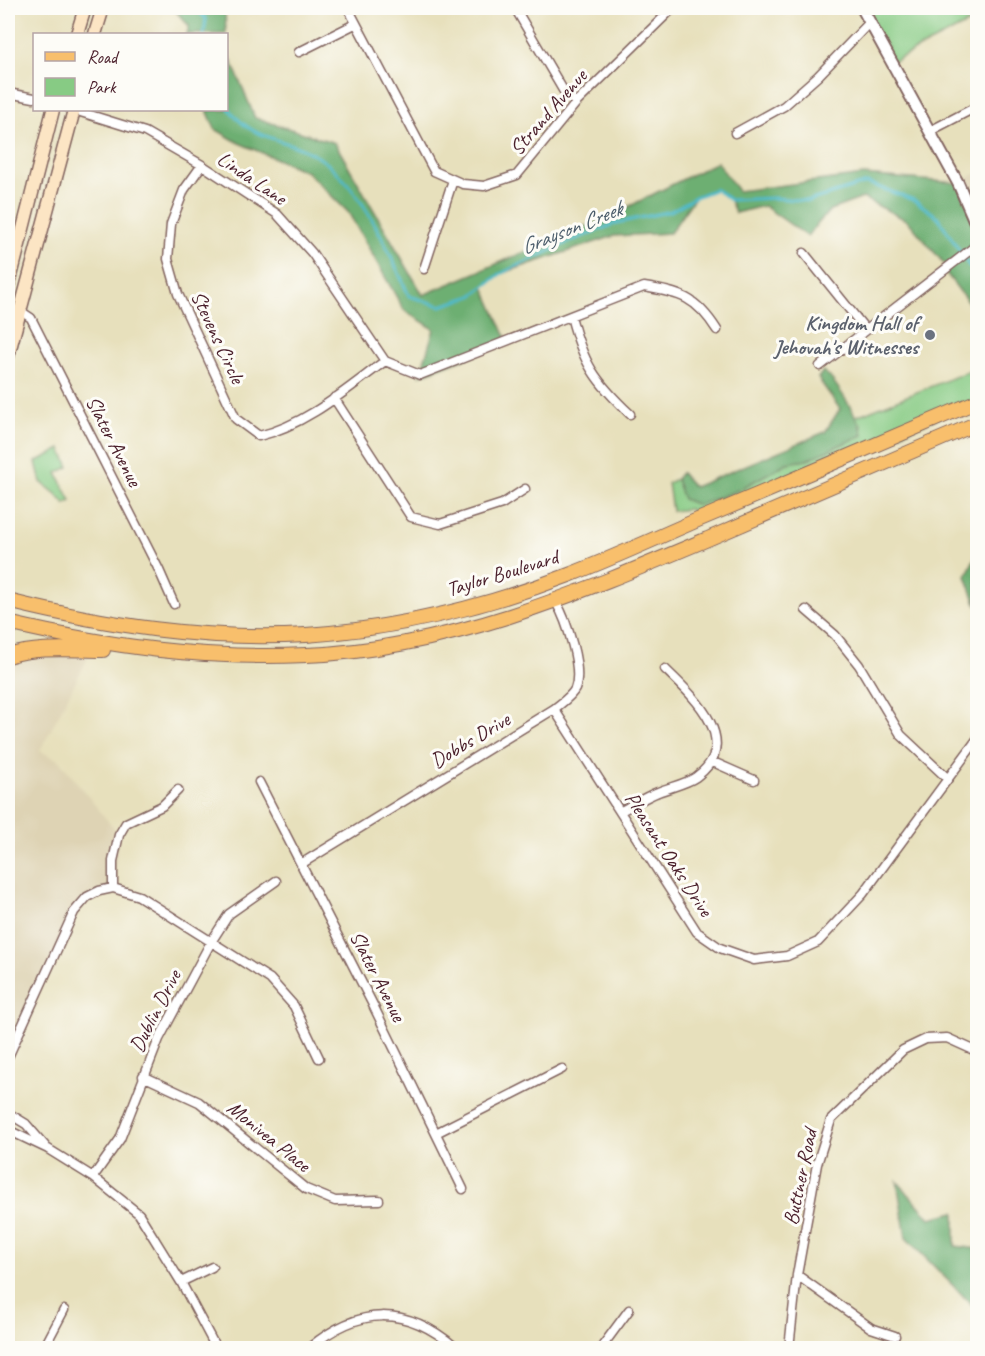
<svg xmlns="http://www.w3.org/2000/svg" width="985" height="1356" viewBox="0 0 985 1356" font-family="Caveat,sans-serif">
  <rect width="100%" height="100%" fill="#fdfcf7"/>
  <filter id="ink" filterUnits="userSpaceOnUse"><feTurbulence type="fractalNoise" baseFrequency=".0167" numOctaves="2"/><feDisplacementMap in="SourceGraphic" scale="12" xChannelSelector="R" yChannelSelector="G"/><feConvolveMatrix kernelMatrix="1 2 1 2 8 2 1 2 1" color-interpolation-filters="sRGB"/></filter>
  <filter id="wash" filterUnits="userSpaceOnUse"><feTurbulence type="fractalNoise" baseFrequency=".008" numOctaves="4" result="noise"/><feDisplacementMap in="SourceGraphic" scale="24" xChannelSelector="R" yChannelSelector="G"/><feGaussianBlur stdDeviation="1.35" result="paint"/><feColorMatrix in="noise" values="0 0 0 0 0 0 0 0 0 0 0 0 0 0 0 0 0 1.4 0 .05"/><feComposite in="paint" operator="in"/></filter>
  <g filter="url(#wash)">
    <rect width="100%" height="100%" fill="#e7e0bc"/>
    <path fill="#ded3b4" d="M977 173V229L958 183Z
      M92 650 40 751 59 760 119 835 113 888 99 891 79 906 8 1057V656Z"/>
    <path fill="#87cb84" stroke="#687558" stroke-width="1.5" d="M862 8H977V19L892 62Z
      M977 368V401L699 520 690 509 672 511 668 483 676 479 683 499 698 505 738 490 787 463 806 460 863 435 861 424 854 417Z
      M61 449 69 467 57 473 71 501 65 504 56 494 41 482 36 462Z"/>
    <path fill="#6daf72" stroke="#5c674e" stroke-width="1.5" d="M173 8H225L226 34H187L189 26Z
      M227 50 255 118 335 143 423 295 610 216 717 162 738 191 864 175 958 183 977 229V314L943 269 946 266 908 221 863 198 830 210 807 236 764 206 735 213 730 200 716 189 695 197 670 233 614 236 500 274 484 287 508 342 420 375 434 329 404 310 348 212 307 172 239 143 215 129 207 110H226Z
      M823 371C835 379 861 422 863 435L806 460 787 463 738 490 698 505 683 499 676 479 681 473 694 487 825 432 840 409 818 378Z
      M977 553V606L966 576Z
      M897 1181 930 1218 955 1212V1246L977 1249V1310L906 1238Z"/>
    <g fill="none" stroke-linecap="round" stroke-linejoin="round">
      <path stroke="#4fbacb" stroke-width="3" d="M196 8 206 19 204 34
        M226 104C248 140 278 136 311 153 358 177 389 250 409 296L441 306 472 296 500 274 571 241 617 223 671 211 695 197 716 189 730 200 775 198 808 201 867 183 914 200 938 217 978 280
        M978 570V581"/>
    </g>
  </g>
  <g filter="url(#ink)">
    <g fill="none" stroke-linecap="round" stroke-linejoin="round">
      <defs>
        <path id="minor" d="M348 8 434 171 463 184 484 186 517 175 576 103 673 8
          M515 8 563 90 576 103
          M299 52 355 24
          M8 93 34 98
          M74 110 145 132 202 165 277 214 312 253 385 361C347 389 306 425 259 436L236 419 178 294 168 259 171 224 184 190 202 165
          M930 131 978 106
          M735 133 784 106 818 76 870 22
          M804 253 866 330
          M424 269 453 180
          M8 311 19 310 31 318 159 570 174 604
          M571 316C583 363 595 381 630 414
          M385 361 420 375 644 287C681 293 696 297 717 330
          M820 366 978 244
          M334 398 411 517 440 524 502 504 525 489
          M806 610 835 635 859 665 901 735 947 778
          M554 709 697 932 720 948 754 960 787 956 818 942 863 894 978 738
          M713 762 754 780
          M259 782 372 1003 463 1189
          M621 811C633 805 645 797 658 792 670 787 686 784 696 777 744 742 693 696 665 669
          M301 864 554 709C561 703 571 697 575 689 583 669 567 621 556 602
          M113 888V861L119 835 126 823 162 806 178 790
          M8 1057 74 912 87 897 99 891 113 888 139 896 270 979 294 1006 319 1058
          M143 1076 199 1102 306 1189 335 1201 379 1200
          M8 1113 26 1124 46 1147
          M8 1130 48 1149 93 1177 139 1214 181 1282 216 1348
          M436 1133 562 1069
          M93 1177 120 1139 159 1039 211 942 229 914 276 881
          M797 1275 871 1328 895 1336
          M181 1282 212 1267
          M44 1348 64 1310
          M309 1348C359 1306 406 1305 456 1348
          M601 1348 629 1310
          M789 1348 797 1275 817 1164 831 1120 903 1050 926 1039 947 1038 978 1052"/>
        <path id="tertiary" d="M862 8 958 183 978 229"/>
        <path id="secondary" d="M77 34 85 8
          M95 34 103 8
          M8 288 53 110
          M8 356 74 110"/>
        <path id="primary" d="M8 601C105 625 205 641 306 635 394 629 486 607 569 575 613 558 656 538 700 519 793 480 885 441 978 401
          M8 623C106 646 204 660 306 655 449 649 580 593 710 538 799 500 888 461 978 423
          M8 656C39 646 71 650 103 650"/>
      </defs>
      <use href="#minor" stroke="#81635e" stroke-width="11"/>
      <use href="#tertiary" stroke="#81635e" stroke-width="14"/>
      <use href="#secondary" stroke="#81635e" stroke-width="15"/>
      <use href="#primary" stroke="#81635e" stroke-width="16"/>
      <use href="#minor" stroke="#fff" stroke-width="8"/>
      <use href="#tertiary" stroke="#fff" stroke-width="10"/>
      <use href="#secondary" stroke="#fce5c4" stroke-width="12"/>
      <use href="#primary" stroke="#f8bf6c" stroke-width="14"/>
    </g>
  </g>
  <circle fill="#6b7280" stroke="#fdfcf7" stroke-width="2" cx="930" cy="335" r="6"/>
  <g text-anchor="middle" stroke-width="6" stroke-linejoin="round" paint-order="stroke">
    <g font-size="21" fill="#4a1f2b" stroke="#fdfcf7">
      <text transform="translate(548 112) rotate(-49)" y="7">Strand Avenue</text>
      <text transform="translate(252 178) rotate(34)" y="7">Linda Lane</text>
      <text transform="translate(218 337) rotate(65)" y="7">Stevens Circle</text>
      <text transform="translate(114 441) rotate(63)" y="7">Slater Avenue</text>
      <text transform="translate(502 573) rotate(-17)" y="7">Taylor Boulevard</text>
      <text transform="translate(470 740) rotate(-31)" y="7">Dobbs Drive</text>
      <text transform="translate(669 854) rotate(57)" y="7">Pleasant Oaks Drive</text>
      <text transform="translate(378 976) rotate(63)" y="7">Slater Avenue</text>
      <text transform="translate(155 1011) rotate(-63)" y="7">Dublin Drive</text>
      <text transform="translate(269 1136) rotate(39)" y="7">Monivea Place</text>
      <text transform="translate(800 1177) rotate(-78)" y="7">Buttner Road</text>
    </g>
    <g font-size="21" font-weight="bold" fill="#5b616d" stroke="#fdfcf7" text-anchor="end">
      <text x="918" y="330">Kingdom Hall of<tspan x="918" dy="24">Jehovah's Witnesses</tspan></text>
    </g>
    <g font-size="22" font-style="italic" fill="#4c5d6b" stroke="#fdfcf7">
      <text transform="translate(571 227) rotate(-22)" y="8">Grayson Creek</text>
    </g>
  </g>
  <rect width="985" height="1356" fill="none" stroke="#fdfcf7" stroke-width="30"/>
  <rect x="33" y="33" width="195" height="78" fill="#fdfcf7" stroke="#b5a4a5" stroke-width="1.5"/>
  <rect x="45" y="52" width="30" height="9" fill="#f8bf6c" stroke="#b5a4a5" stroke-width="1.5"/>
  <text x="87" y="63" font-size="18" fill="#4a1f2b">Road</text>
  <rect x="45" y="78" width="30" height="18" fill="#87cb84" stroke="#b5a4a5" stroke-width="1.5"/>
  <text x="87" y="93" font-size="18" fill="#4a1f2b">Park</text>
</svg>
